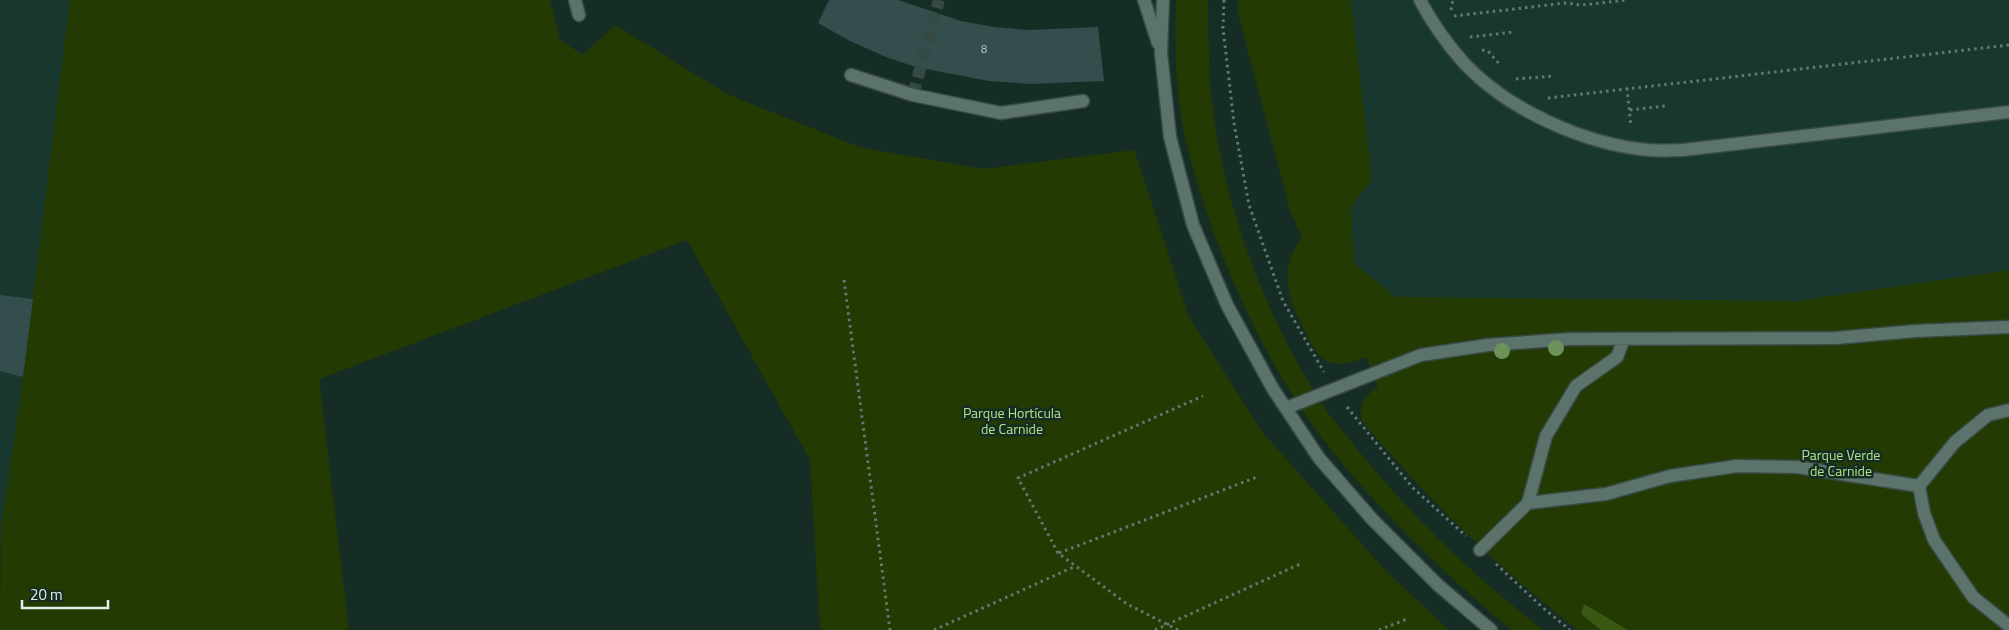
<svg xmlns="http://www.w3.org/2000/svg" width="2009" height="630" viewBox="0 0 2009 630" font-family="'Titillium Web',sans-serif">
  <rect width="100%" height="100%" fill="#162d26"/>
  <path fill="#17372f" d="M0 0H70L23 377 0 546Z
    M1238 0H2009V270L1797 301 1396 297 1377 293 1290 210 1238 13Z"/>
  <path fill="#233a03" d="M70 0H550L560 40 583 55 615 25 729 95 859 147 983 169 1134 150 1189 317 1263 433 1386 571 1449 630H820L810 460 687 240 319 379 349 630H0L1 528 23 377Z
    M1176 0H1208C1209 34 1208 68 1212 102 1225 211 1266 319 1327 411 1337 426 1351 440 1362 455 1415 519 1477 580 1544 630H1511C1446 575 1383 515 1330 448 1265 367 1212 247 1187 146 1176 99 1174 48 1176 0Z
    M1238 0H1351L1372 180 1351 207 1354 263 1396 297 1797 301 2009 270V630H1578C1499 569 1427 499 1363 422 1357 406 1363 396 1378 388L1367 357C1355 361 1342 367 1330 362 1317 357 1312 345 1306 334 1289 299 1276 272 1302 238L1290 210 1238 13Z"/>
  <path fill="#3a5814" d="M1584 604 1628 630H1601L1581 614Z"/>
  <path fill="#344e4d" d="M829 0H898L961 21 994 27 1029 30 1098 27 1104 81 1030 84 989 81 916 67 886 57 850 41 818 23Z
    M0 295 33 299 23 377 0 371Z"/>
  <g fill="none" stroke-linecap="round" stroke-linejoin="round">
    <path stroke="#354a44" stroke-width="12" stroke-dasharray="12 6" stroke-linecap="butt" d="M913 95 939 0"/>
    <defs>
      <path id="minor" d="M575 0 579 15
        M1144 0 1158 43
        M1163 0 1161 53 1170 137 1193 225 1227 305 1273 389 1319 458 1372 519 1438 585 1491 630
        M1420 0C1432 23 1447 44 1464 63 1508 110 1584 144 1648 150 1659 151 1671 150 1683 150L2009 112
        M851 75 913 95 1001 113 1083 101
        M1624 339 1617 357 1576 386 1546 436 1528 503 1606 494 1670 476 1737 466 1797 467 1919 486
        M1286 408 1421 355 1488 345 1570 339 1836 338 1915 331 2009 327
        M2009 410 1988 415 1955 442 1919 486 1924 513 1934 540 1973 597 2009 626
        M1480 550 1528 503"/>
    </defs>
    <use href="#minor" stroke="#374a44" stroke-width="15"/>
    <path stroke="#647872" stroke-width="3" stroke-dasharray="2.5 4" stroke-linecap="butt" d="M1224 0 1223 28 1234 123 1249 205 1283 301 1324 372
      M1451 10 1453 0
      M1454 16 1565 3 1582 5 1627 0
      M1470 37 1514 32
      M1482 50 1488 51 1501 66
      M1516 79 1554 76
      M1627 88 1631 127
      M1548 98 2009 45
      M1630 110 1665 106
      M844 280 890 630
      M1347 407 1412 487 1466 536
      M1059 553 1257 477
      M1496 564 1542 607 1570 630
      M934 630 1076 566
      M1155 630 1300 564
      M1178 630 1127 604 1058 553 1018 478 1203 396
      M1379 630 1407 619"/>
    <use href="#minor" stroke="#5b736b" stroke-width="12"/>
  </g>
  <g fill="#6c915a">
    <circle cx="1556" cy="348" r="8"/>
    <circle cx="1502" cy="351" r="8"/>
  </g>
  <g text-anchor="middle" stroke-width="5" stroke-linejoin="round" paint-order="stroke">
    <g font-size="11" fill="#b6c8c4">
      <text x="984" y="53">8</text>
    </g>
    <g font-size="14" fill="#b3e285" stroke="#162d26">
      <text x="1012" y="418">Parque Hortícula<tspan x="1012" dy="16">de Carnide</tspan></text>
      <text x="1841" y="460">Parque Verde<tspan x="1841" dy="16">de Carnide</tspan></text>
    </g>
  </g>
  <path d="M22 600v8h86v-8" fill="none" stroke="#e2f0eb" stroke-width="2.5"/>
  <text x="30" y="600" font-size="15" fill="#e2f0eb" stroke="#162d26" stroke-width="4" paint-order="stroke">20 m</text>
</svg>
